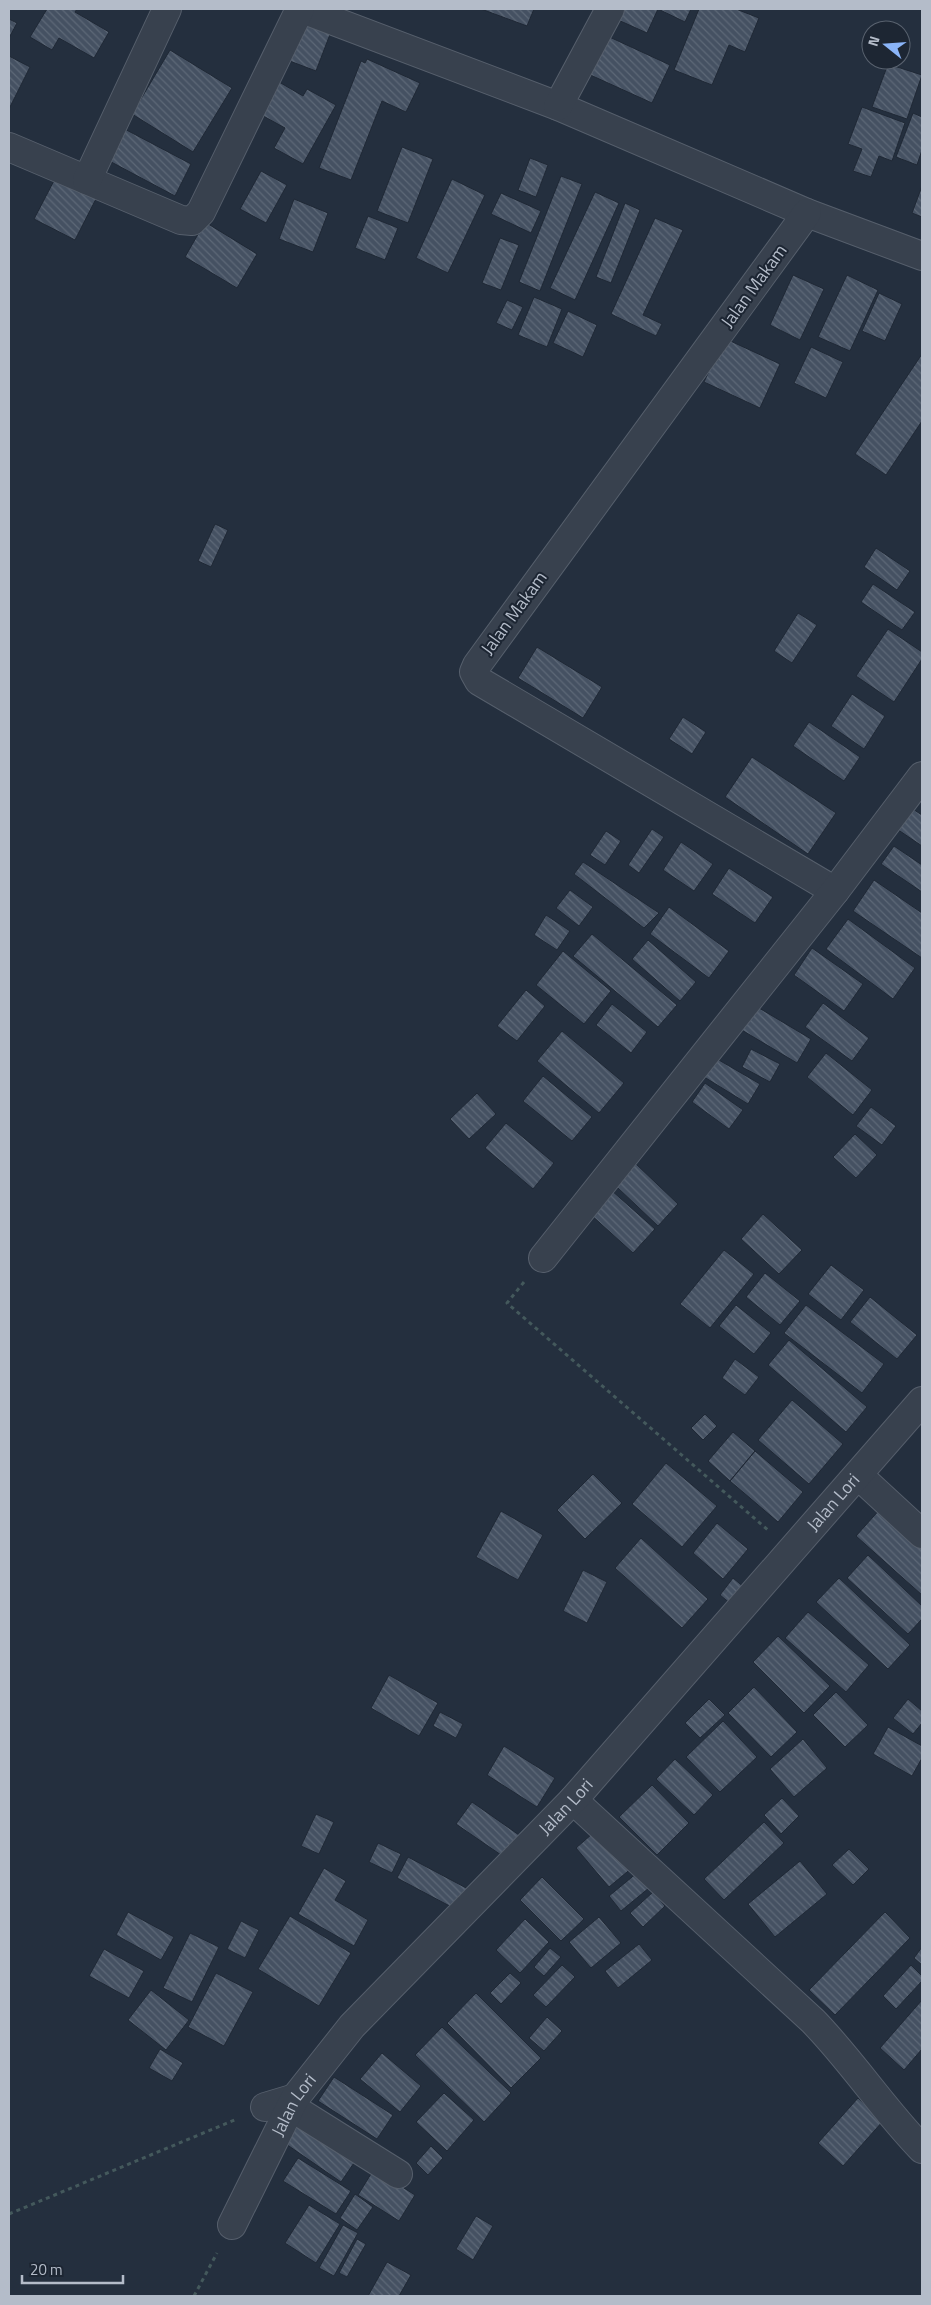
<svg xmlns="http://www.w3.org/2000/svg" width="931" height="2305" viewBox="0 0 931 2305" font-family="'Titillium Web',sans-serif">
  <defs>
    <pattern id="building-back-hatch" width="6" height="6" patternUnits="userSpaceOnUse" patternTransform="scale(1.25)"><rect width="6" height="6" fill="#455162"/><path d="M-1 5l2 2M0 0l6 6M5-1l2 2" fill="none" stroke="#5d6877"/></pattern>
  </defs>
  <rect width="100%" height="100%" fill="#242f3e"/>
  <path fill="url(#building-back-hatch)" stroke="#1f2835" d="M47 9H77L75 12 109 32 94 58 59 38 52 50 30 37Z
    M481 9H534L527 26Z
    M620 9H691L685 22 658 9 647 33 616 19Z
    M699 9H736L759 18 745 52 729 45 712 85 674 70Z
    M303 18 332 29 316 71 287 60Z
    M9 19 17 23 9 38Z
    M603 34 670 65 652 103 586 73Z
    M170 50 232 88 193 152 132 114Z
    M9 56 30 67 9 109Z
    M367 59 420 83 406 112 382 101 351 180 319 168 361 61 365 63Z
    M888 64 922 75 907 119 872 107Z
    M274 79 303 96 307 89 336 105 303 164 274 148 285 128 256 112Z
    M862 107 905 123 892 161 879 156 871 177 853 171 862 149 848 144Z
    M913 113 922 117V150L917 165 896 157Z
    M117 125 191 164 175 196 100 156Z
    M402 147 433 159 408 223 377 211Z
    M530 158 548 165 536 197 518 190Z
    M261 171 287 185 266 223 240 209Z
    M58 173 99 193 75 240 34 219Z
    M561 176 582 184 540 291 519 282Z
    M452 179 485 195 448 273 416 258Z
    M922 186V217L912 213Z
    M595 192 619 203 575 300 550 288Z
    M501 193 541 211 531 233 491 214Z
    M294 199 328 213 313 252 279 239Z
    M625 203 640 210 611 283 596 277Z
    M368 216 398 228 385 260 355 248Z
    M655 218 683 230 643 315 662 324 656 336 611 314Z
    M205 222 257 254 237 288 185 257Z
    M500 238 519 245 501 290 482 283Z
    M793 275 824 289 800 340 770 325Z
    M847 275 878 290 850 351 818 337Z
    M879 293 902 304 885 341 862 331Z
    M534 297 562 309 547 347 518 335Z
    M507 300 523 307 512 330 496 323Z
    M568 311 597 325 583 357 553 343Z
    M724 338 780 364 760 408 704 382Z
    M811 347 843 362 826 398 794 383Z
    M922 354V421L886 475 855 454Z
    M215 524 228 530 211 567 198 561Z
    M876 548 910 571 897 590 864 567Z
    M873 584 915 612 902 630 861 602Z
    M798 613 817 625 792 663 774 651Z
    M888 629 922 652V659L894 702 856 676Z
    M537 647 602 687 583 718 518 678Z
    M852 694 885 716 864 749 831 726Z
    M683 717 706 732 692 754 669 739Z
    M809 722 860 757 844 781 793 746Z
    M752 757 836 813 808 854 725 797Z
    M905 804 922 815V846L891 825Z
    M652 829 664 837 639 873 628 865Z
    M606 831 621 841 605 865 590 855Z
    M681 842 713 864 694 891 663 870Z
    M894 846 922 865V892L881 864Z
    M583 862 659 913 644 928 574 874Z
    M729 868 773 897 755 923 712 894Z
    M874 880 922 913V958L853 911Z
    M570 890 593 907 579 926 556 908Z
    M669 907 729 951 709 978 650 934Z
    M546 915 570 931 557 950 534 935Z
    M848 919 915 968 893 999 826 949Z
    M592 934 677 1005 658 1027 573 956Z
    M648 940 696 982 680 1001 632 959Z
    M812 948 863 984 844 1011 794 975Z
    M563 951 611 991 584 1024 536 985Z
    M526 990 545 1006 517 1041 497 1026Z
    M749 1002 811 1039 797 1063 735 1026Z
    M823 1003 869 1038 852 1061 805 1027Z
    M612 1004 647 1032 631 1053 596 1025Z
    M562 1031 624 1083 599 1113 537 1061Z
    M751 1049 780 1064 770 1082 742 1067Z
    M826 1053 872 1090 853 1115 807 1077Z
    M712 1056 760 1084 748 1104 701 1075Z
    M543 1076 592 1117 572 1141 523 1101Z
    M705 1083 743 1110 729 1129 692 1102Z
    M477 1093 496 1114 469 1139 450 1119Z
    M871 1107 896 1126 882 1145 856 1126Z
    M506 1123 554 1163 533 1189 485 1148Z
    M855 1134 877 1155 856 1178 833 1157Z
    M636 1164 678 1204 658 1226 616 1186Z
    M611 1190 655 1229 633 1253 589 1213Z
    M763 1214 802 1250 779 1274 741 1239Z
    M724 1250 754 1274 710 1328 680 1304Z
    M831 1265 864 1290 841 1320 808 1294Z
    M765 1273 800 1301 780 1325 746 1297Z
    M870 1297 917 1335 897 1359 850 1322Z
    M736 1305 771 1333 754 1354 719 1326Z
    M806 1305 884 1364 862 1393 784 1333Z
    M789 1340 867 1407 846 1432 768 1365Z
    M735 1359 759 1377 745 1395 722 1378Z
    M792 1400 843 1444 809 1484 758 1440Z
    M705 1414 717 1426 703 1440 691 1428Z
    M733 1432 755 1451 730 1481 708 1461Z
    M755 1451 803 1492 778 1522 730 1481Z
    M666 1463 717 1506 682 1547 632 1504Z
    M593 1474 622 1503 585 1539 557 1510Z
    M882 1507 922 1544V1595L856 1536Z
    M501 1511 543 1535 518 1580 476 1557Z
    M717 1523 748 1549 723 1579 693 1553Z
    M641 1538 708 1599 682 1628 615 1568Z
    M868 1555 922 1606V1619L908 1634 847 1578Z
    M583 1570 607 1582 587 1623 563 1611Z
    M733 1578 745 1588 731 1604 720 1595Z
    M839 1578 910 1645 888 1669 816 1602Z
    M808 1612 869 1665 846 1692 785 1638Z
    M778 1636 830 1686 804 1713 753 1662Z
    M389 1675 438 1703 419 1736 371 1708Z
    M754 1687 797 1732 771 1757 728 1713Z
    M836 1692 868 1725 845 1747 813 1715Z
    M709 1699 725 1715 700 1738 685 1723Z
    M908 1699 922 1711V1723L913 1734 893 1718Z
    M440 1712 463 1724 456 1738 433 1726Z
    M723 1721 757 1757 720 1792 686 1757Z
    M888 1727 922 1746V1758L912 1776 873 1754Z
    M803 1739 827 1768 794 1797 770 1769Z
    M504 1746 555 1778 537 1807 487 1775Z
    M675 1759 713 1795 694 1815 656 1779Z
    M652 1785 689 1823 657 1855 619 1817Z
    M782 1798 799 1816 781 1834 764 1815Z
    M472 1802 519 1835 504 1857 456 1824Z
    M316 1814 334 1822 319 1854 301 1846Z
    M764 1822 784 1843 724 1900 704 1879Z
    M600 1827 633 1867 609 1887 576 1848Z
    M378 1843 401 1854 392 1873 369 1862Z
    M849 1849 869 1869 853 1885 832 1865Z
    M408 1857 470 1890 459 1911 397 1878Z
    M800 1861 827 1894 775 1937 748 1904Z
    M324 1868 346 1881 335 1900 368 1920 354 1946 298 1914Z
    M643 1868 655 1883 621 1911 609 1896Z
    M542 1877 584 1919 561 1941 520 1900Z
    M653 1892 665 1906 643 1927 630 1913Z
    M128 1912 174 1937 161 1960 116 1935Z
    M885 1912 910 1938 835 2015 809 1990Z
    M290 1916 351 1953 319 2006 258 1969Z
    M599 1917 621 1943 591 1968 569 1942Z
    M525 1919 549 1942 520 1973 496 1950Z
    M241 1921 259 1930 245 1958 227 1949Z
    M190 1933 219 1947 192 2002 163 1988Z
    M639 1944 652 1960 618 1988 605 1971Z
    M922 1947V1965L914 1958Z
    M550 1948 561 1957 544 1976 534 1967Z
    M104 1949 144 1971 129 1998 89 1976Z
    M562 1965 575 1977 546 2007 533 1995Z
    M911 1965 922 1976V1981L896 2009 883 1996Z
    M216 1973 253 1992 224 2046 188 2027Z
    M510 1973 521 1983 501 2004 490 1993Z
    M151 1990 189 2020 166 2050 128 2020Z
    M476 1993 541 2058 511 2088 447 2023Z
    M922 2000V2049L904 2070 880 2048Z
    M547 2017 562 2031 544 2051 529 2038Z
    M442 2027 511 2093 484 2122 415 2055Z
    M160 2049 183 2063 172 2081 149 2068Z
    M382 2053 421 2086 400 2112 360 2079Z
    M334 2077 393 2115 377 2139 318 2101Z
    M444 2093 474 2120 447 2151 416 2122Z
    M858 2098 883 2121 843 2166 818 2143Z
    M304 2116 360 2154 341 2182 286 2144Z
    M431 2146 443 2158 428 2175 416 2163Z
    M298 2158 351 2191 336 2214 283 2181Z
    M374 2169 415 2195 399 2221 358 2195Z
    M355 2194 373 2207 357 2230 340 2218Z
    M309 2205 340 2224 316 2263 285 2243Z
    M476 2216 493 2226 473 2260 456 2249Z
    M343 2225 358 2233 334 2276 319 2268Z
    M357 2239 366 2244 347 2277 339 2273Z
    M387 2262 411 2275 399 2296H368Z"/>
  <g fill="none" stroke-linecap="round" stroke-linejoin="round">
    <defs>
      <g id="minor">
        <path d="M302 9 558 106 807 213 922 256"/>
        <path d="M558 106 610 9"/>
        <path d="M9 147 181 220 192 221 201 212 300 9"/>
        <path d="M87 180 167 9"/>
        <path d="M807 213 477 665 474 672 479 681 835 891"/>
        <path d="M543 1258 835 891 922 776"/>
        <path d="M858 1475 922 1534"/>
        <path d="M573 1800 813 2021C852 2061 883 2109 922 2149"/>
        <path d="M265 2107 295 2098"/>
        <path d="M291 2107 398 2174"/>
        <path id="s1" d="M232 2225 295 2098 352 2026 573 1800 922 1401"/>
      </g>
    </defs>
    <use href="#minor" stroke="#565f6c" stroke-width="30"/>
    <path stroke="#44595c" stroke-width="3" stroke-dasharray="4 4" stroke-linecap="butt" d="M524 1282 507 1303 769 1531
      M9 2214 237 2119
      M194 2296 217 2253"/>
    <use href="#minor" stroke="#38414e" stroke-width="28"/>
  </g>
  <g text-anchor="middle" stroke-width="4" stroke-linejoin="round" paint-order="stroke">
    <g font-size="18" fill="#b4bcc9" stroke="#1d2633">
      <text transform="translate(754 286) rotate(-54)" y="6">Jalan Makam</text>
      <text transform="translate(514 613) rotate(-54)" y="6">Jalan Makam</text>
      <text dy="6" stroke="none"><textPath href="#s1" startOffset="945">Jalan Lori</textPath></text>
      <text dy="6" stroke="none"><textPath href="#s1" startOffset="540">Jalan Lori</textPath></text>
      <text dy="6" stroke="none"><textPath href="#s1" startOffset="135">Jalan Lori</textPath></text>
    </g>
  </g>
  <rect width="931" height="2305" fill="none" stroke="#b4bcc9" stroke-width="20"/>
  <g transform="translate(886 45) rotate(287)"><circle r="24" fill="#1d2633" stroke="#59626f"/>
  <path d="M0-4L9 19L0 12L-9 19Z" fill="#8ab4f8"/>
  <text y="-8" font-size="14" font-weight="bold" text-anchor="middle" fill="#b4bcc9">N</text>
  </g>
  <path d="M22 2275v8h101v-8" fill="none" stroke="#b4bcc9" stroke-width="2.5"/>
  <text x="30" y="2275" font-size="15" fill="#b4bcc9" stroke="#1d2633" stroke-width="4" paint-order="stroke">20 m</text>
</svg>
